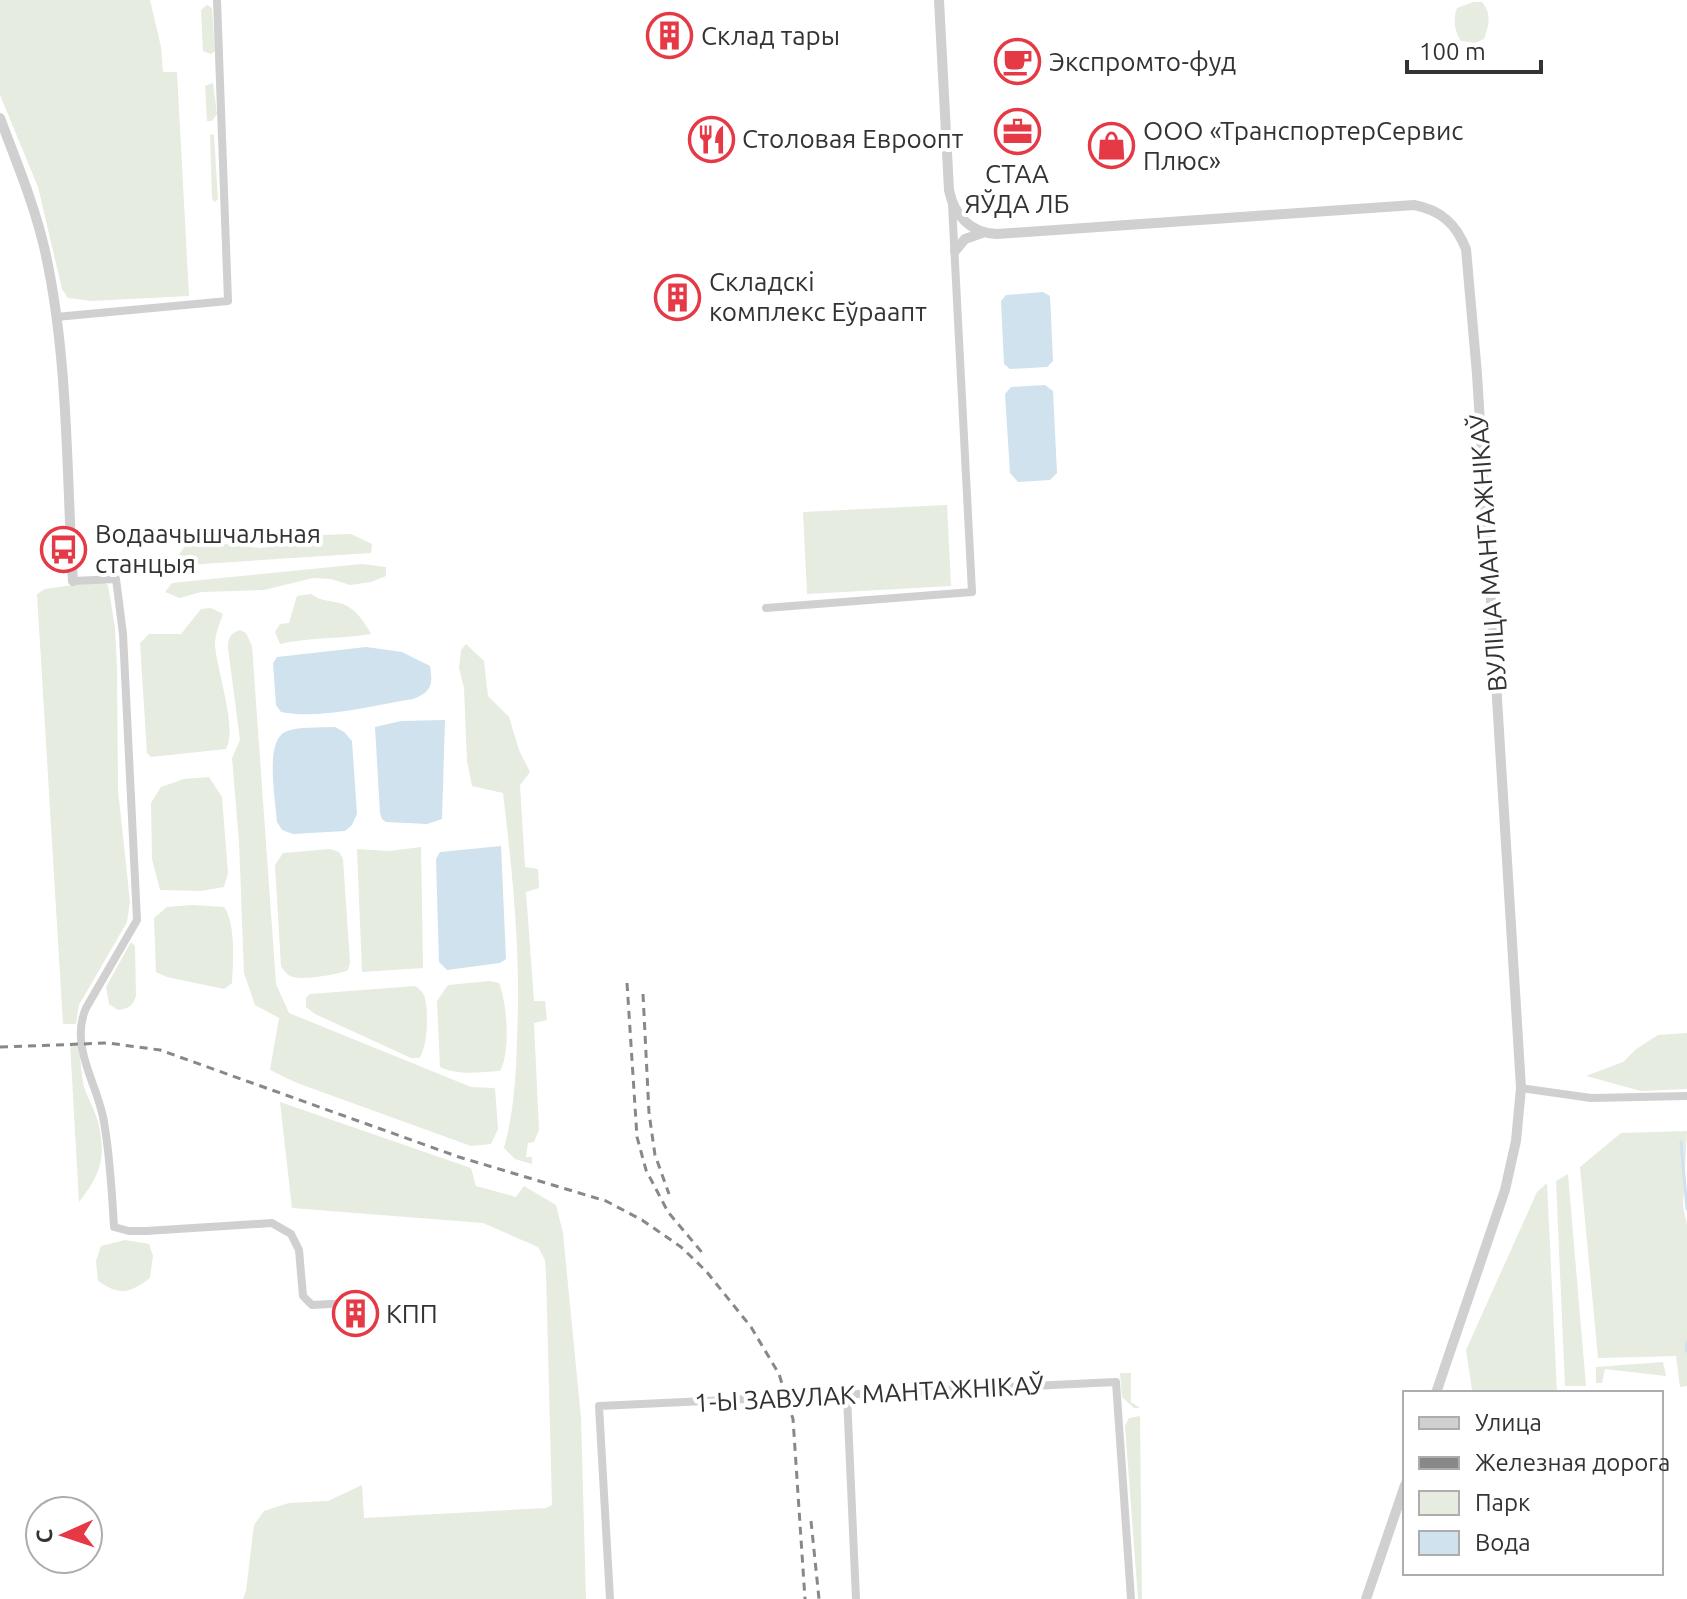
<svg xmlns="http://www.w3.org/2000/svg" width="1687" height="1599" viewBox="0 0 1687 1599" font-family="Ubuntu,sans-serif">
  <rect width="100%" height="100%" fill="#fff"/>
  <path fill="#e6ecdf" d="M0 0H150L161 47 163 72H177L189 296 91 301 68 298 62 289 38 187 0 95Z
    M1473 2H1482C1492 14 1489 25 1484 39L1475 43 1461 41C1454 31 1453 19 1457 8Z
    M207 5 212 8 215 51 211 54 203 51 201 10Z
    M213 83 217 114 212 121H207L205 86Z
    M210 134 214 135 218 199 215 202 212 199Z
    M947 505 951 586 807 594 803 512Z
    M351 534 372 544 371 553 171 566 185 546 207 542 260 548 294 544 322 535Z
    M362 564 386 567V576L371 582 350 585 331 579 313 578 264 590 201 592 180 598 165 592 172 583Z
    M101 581 108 585 115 628 117 669 118 790 130 902 127 922 79 1005 76 1024H63L37 594 45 589Z
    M311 594C322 602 331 600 343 604 356 609 365 623 371 634 341 639 310 637 280 644L275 632 280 624 289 623 297 596Z
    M211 608 223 614C220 623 215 634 215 644 216 668 238 729 226 749L151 757 147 753 140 643 149 634H181L201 609Z
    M240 630 246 633 252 646 276 984 289 1013 471 1087 495 1088 498 1129 491 1144 471 1146 297 1083 270 1070 279 1018 255 1005 244 973 239 841 232 758 240 740 228 648C228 638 230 633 240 630Z
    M466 644 484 661 488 696 509 717 519 750 530 772 520 785 525 867 538 869 539 888 526 892 534 1001H545L547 1020 534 1023 539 1130 534 1142 528 1143 526 1157H532V1164L515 1159 504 1148C514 1112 516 1076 517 1039 521 954 513 877 503 793L472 786 467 761 464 688 459 668 461 650Z
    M209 777 222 797 228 873 224 887 201 891 160 890 152 859 151 803 161 787 184 779Z
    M421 847 423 968 362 972 357 849 389 851Z
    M330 849 339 852 343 859 350 963 348 970C338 975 299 981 290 976 286 974 283 969 281 966L275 865 283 853Z
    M192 905 224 907C236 923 233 963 232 983L224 989 167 977 156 972 154 918 167 907Z
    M131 942 135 946 136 996C133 1006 128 1009 118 1010L109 1004 106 987Z
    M490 981 499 983C507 1003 511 1052 500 1071 481 1072 458 1076 440 1067L437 1001 448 985Z
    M415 986C419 989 422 991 424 995 429 1008 428 1049 419 1058H411L315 1014 306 1007V998L310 994Z
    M1687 1033V1089L1641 1091 1586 1076 1623 1062 1635 1050 1658 1035Z
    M70 1043 77 1044C81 1058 81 1073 84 1087 88 1099 95 1110 98 1122 107 1158 100 1175 79 1202Z
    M280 1102 471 1168 476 1186 516 1197 524 1186 556 1205 563 1233 581 1418 586 1599H243L246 1591 254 1525 264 1511 289 1503 328 1501 362 1485 364 1518 546 1508 552 1505 546 1272 545 1260 538 1247 483 1223 292 1208Z
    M1687 1131 1683 1206 1687 1225V1386L1680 1387 1676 1356 1598 1358 1580 1167 1621 1133Z
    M1568 1174 1586 1386H1565L1556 1181Z
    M1547 1183 1557 1393H1470L1472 1390 1466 1350 1537 1192Z
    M125 1240 149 1244 153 1256 150 1278C128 1294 121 1296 98 1281L96 1261 101 1246Z
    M1663 1362 1666 1376 1605 1369 1602 1383H1596V1367Z
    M1120 1373H1131V1402L1140 1408H1134L1122 1397Z
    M1140 1416 1142 1599H1138L1125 1426 1129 1418Z"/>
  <path fill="#cfe2ee" d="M1043 292 1050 296 1053 361 1047 367 1010 369 1004 364 1001 301 1006 295Z
    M1045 385 1053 391 1057 473 1050 480 1018 482 1010 473 1005 394 1011 387Z
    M366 647 402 652 430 666C433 684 432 692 413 699 372 705 323 720 281 712L276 705 273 663 277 657Z
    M445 720 442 819 427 824 386 822 382 819 380 813 375 727 401 721Z
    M335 727 344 732 352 741 357 814 352 825 345 831 293 834 282 830 277 822C276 802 264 742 285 732 298 726 320 728 335 727Z
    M501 846 506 959 500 963 447 970 439 962 436 859 440 852Z"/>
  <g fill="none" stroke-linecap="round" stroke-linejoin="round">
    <path stroke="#cfe2ee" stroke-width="3" d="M1681 1142 1687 1209
      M1686 1351 1687 1342"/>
    <path stroke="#d0d0d0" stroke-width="8" d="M56 317 228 301 217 0
      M73 581 116 579 123 634 137 920 86 1008C69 1047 98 1084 104 1122 110 1156 112 1192 114 1227L129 1231H146L272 1223 291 1234 299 1250 303 1296 312 1305 349 1303
      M766 608 972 592 952 204
      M1521 1088 1591 1098 1687 1096
      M847 1396 856 1599
      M610 1599 599 1406 1116 1382 1131 1599"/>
    <path stroke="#d0d0d0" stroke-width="10" d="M939 0 949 190C954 215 970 233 997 234L1414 205C1441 210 1456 224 1466 249L1477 374 1521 1088 1516 1141 1505 1190 1436 1393
      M0 118C16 161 35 206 45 251 69 359 66 472 73 581
      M955 251 965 239 982 233
      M1366 1599 1405 1485"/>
    <path stroke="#888" stroke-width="3" stroke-dasharray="8 6" stroke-linecap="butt" d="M627 983 637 1137 646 1170 668 1212 705 1256
      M643 994 649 1113 655 1155 669 1194
      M0 1047 108 1043 160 1050 459 1157 606 1201 642 1220 681 1247 706 1271 751 1327 779 1374 793 1419 805 1599
      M811 1521 819 1599"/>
  </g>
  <defs>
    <symbol id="building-ring" viewBox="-11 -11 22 22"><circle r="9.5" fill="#fff" stroke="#e63946" stroke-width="1.5"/><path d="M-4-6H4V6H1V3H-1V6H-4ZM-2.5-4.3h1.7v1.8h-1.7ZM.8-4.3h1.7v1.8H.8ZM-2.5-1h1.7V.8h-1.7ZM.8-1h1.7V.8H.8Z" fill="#e63946"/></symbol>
    <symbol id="cafe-ring" viewBox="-11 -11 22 22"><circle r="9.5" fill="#fff" stroke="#e63946" stroke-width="1.5"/><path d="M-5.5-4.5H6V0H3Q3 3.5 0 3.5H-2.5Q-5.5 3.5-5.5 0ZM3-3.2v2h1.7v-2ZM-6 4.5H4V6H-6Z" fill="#e63946"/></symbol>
    <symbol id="office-ring" viewBox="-11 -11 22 22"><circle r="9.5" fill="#fff" stroke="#e63946" stroke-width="1.5"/><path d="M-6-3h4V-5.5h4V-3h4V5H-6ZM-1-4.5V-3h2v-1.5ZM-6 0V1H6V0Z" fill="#e63946"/></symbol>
    <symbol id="restaurant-ring" viewBox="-11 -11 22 22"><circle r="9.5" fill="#fff" stroke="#e63946" stroke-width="1.5"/><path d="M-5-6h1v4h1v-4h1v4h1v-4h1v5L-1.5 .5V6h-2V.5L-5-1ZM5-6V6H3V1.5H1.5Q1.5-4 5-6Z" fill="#e63946"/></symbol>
    <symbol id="shop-ring" viewBox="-11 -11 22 22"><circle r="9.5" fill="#fff" stroke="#e63946" stroke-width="1.5"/><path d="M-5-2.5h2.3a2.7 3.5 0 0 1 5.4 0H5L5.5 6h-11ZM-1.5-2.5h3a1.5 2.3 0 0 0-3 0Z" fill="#e63946"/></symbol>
    <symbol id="bus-ring" viewBox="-11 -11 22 22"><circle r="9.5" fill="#fff" stroke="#e63946" stroke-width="1.5"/><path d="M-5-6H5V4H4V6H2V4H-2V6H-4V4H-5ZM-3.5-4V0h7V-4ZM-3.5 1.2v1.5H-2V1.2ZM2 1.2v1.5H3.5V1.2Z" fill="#e63946"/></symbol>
  </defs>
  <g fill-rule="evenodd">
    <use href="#building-ring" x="644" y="10" width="51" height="51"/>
    <use href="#cafe-ring" x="992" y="36" width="51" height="51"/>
    <use href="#office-ring" x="992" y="106" width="51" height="51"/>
    <use href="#restaurant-ring" x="686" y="114" width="51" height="51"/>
    <use href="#shop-ring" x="1086" y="120" width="51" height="51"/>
    <use href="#building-ring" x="652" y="272" width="51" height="51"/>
    <use href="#bus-ring" x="38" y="524" width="51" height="51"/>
    <use href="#building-ring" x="330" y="1288" width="51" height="51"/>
  </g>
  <g text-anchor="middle" stroke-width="8" stroke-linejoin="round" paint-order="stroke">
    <g font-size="26" fill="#333" stroke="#fff" text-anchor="start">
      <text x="701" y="45">Склад тары</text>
      <text x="1049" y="71">Экспромто-фуд</text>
      <text x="1143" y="140">ООО «ТранспортерСервис<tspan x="1143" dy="30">Плюс»</tspan></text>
      <text x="742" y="148">Столовая Евроопт</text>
      <text x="1017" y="183" text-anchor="middle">СТАА<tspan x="1017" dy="30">ЯЎДА ЛБ</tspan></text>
      <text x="709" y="291">Складскі<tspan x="709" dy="30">комплекс Еўраапт</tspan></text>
      <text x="95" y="543">Водаачышчальная<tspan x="95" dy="30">станцыя</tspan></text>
      <text x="386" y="1323">КПП</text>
    </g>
    <g font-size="26" fill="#333" stroke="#fff">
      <text transform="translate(1488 553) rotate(-94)" y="9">ВУЛІЦА МАНТАЖНІКАЎ</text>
      <text transform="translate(869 1394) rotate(-3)" y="9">1-Ы ЗАВУЛАК МАНТАЖНІКАЎ</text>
    </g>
  </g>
  <rect x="1403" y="1391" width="260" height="184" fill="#ffffff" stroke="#adadad" stroke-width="2"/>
  <rect x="1419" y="1417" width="40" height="12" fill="#d0d0d0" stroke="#adadad" stroke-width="2"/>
  <text x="1475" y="1431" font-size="24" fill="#333333">Улица</text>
  <rect x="1419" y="1457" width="40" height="12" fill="#888888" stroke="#adadad" stroke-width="2"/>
  <text x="1475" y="1471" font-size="24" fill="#333333">Железная дорога</text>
  <rect x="1419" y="1491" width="40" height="24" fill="#e6ecdf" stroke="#adadad" stroke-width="2"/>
  <text x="1475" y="1511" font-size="24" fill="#333333">Парк</text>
  <rect x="1419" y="1531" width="40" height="24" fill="#cfe2ee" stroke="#adadad" stroke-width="2"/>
  <text x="1475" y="1551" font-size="24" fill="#333333">Вода</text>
  <g transform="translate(64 1535) rotate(267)"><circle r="38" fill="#ffffff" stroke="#adadad" stroke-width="2"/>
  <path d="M0-6L14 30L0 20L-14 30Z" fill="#e63946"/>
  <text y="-12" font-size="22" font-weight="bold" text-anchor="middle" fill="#333333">С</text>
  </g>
  <path d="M1407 60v12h134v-12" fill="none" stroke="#333333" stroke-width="4"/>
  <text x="1419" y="60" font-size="24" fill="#333333" stroke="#ffffff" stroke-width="6" paint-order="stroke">100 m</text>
</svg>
